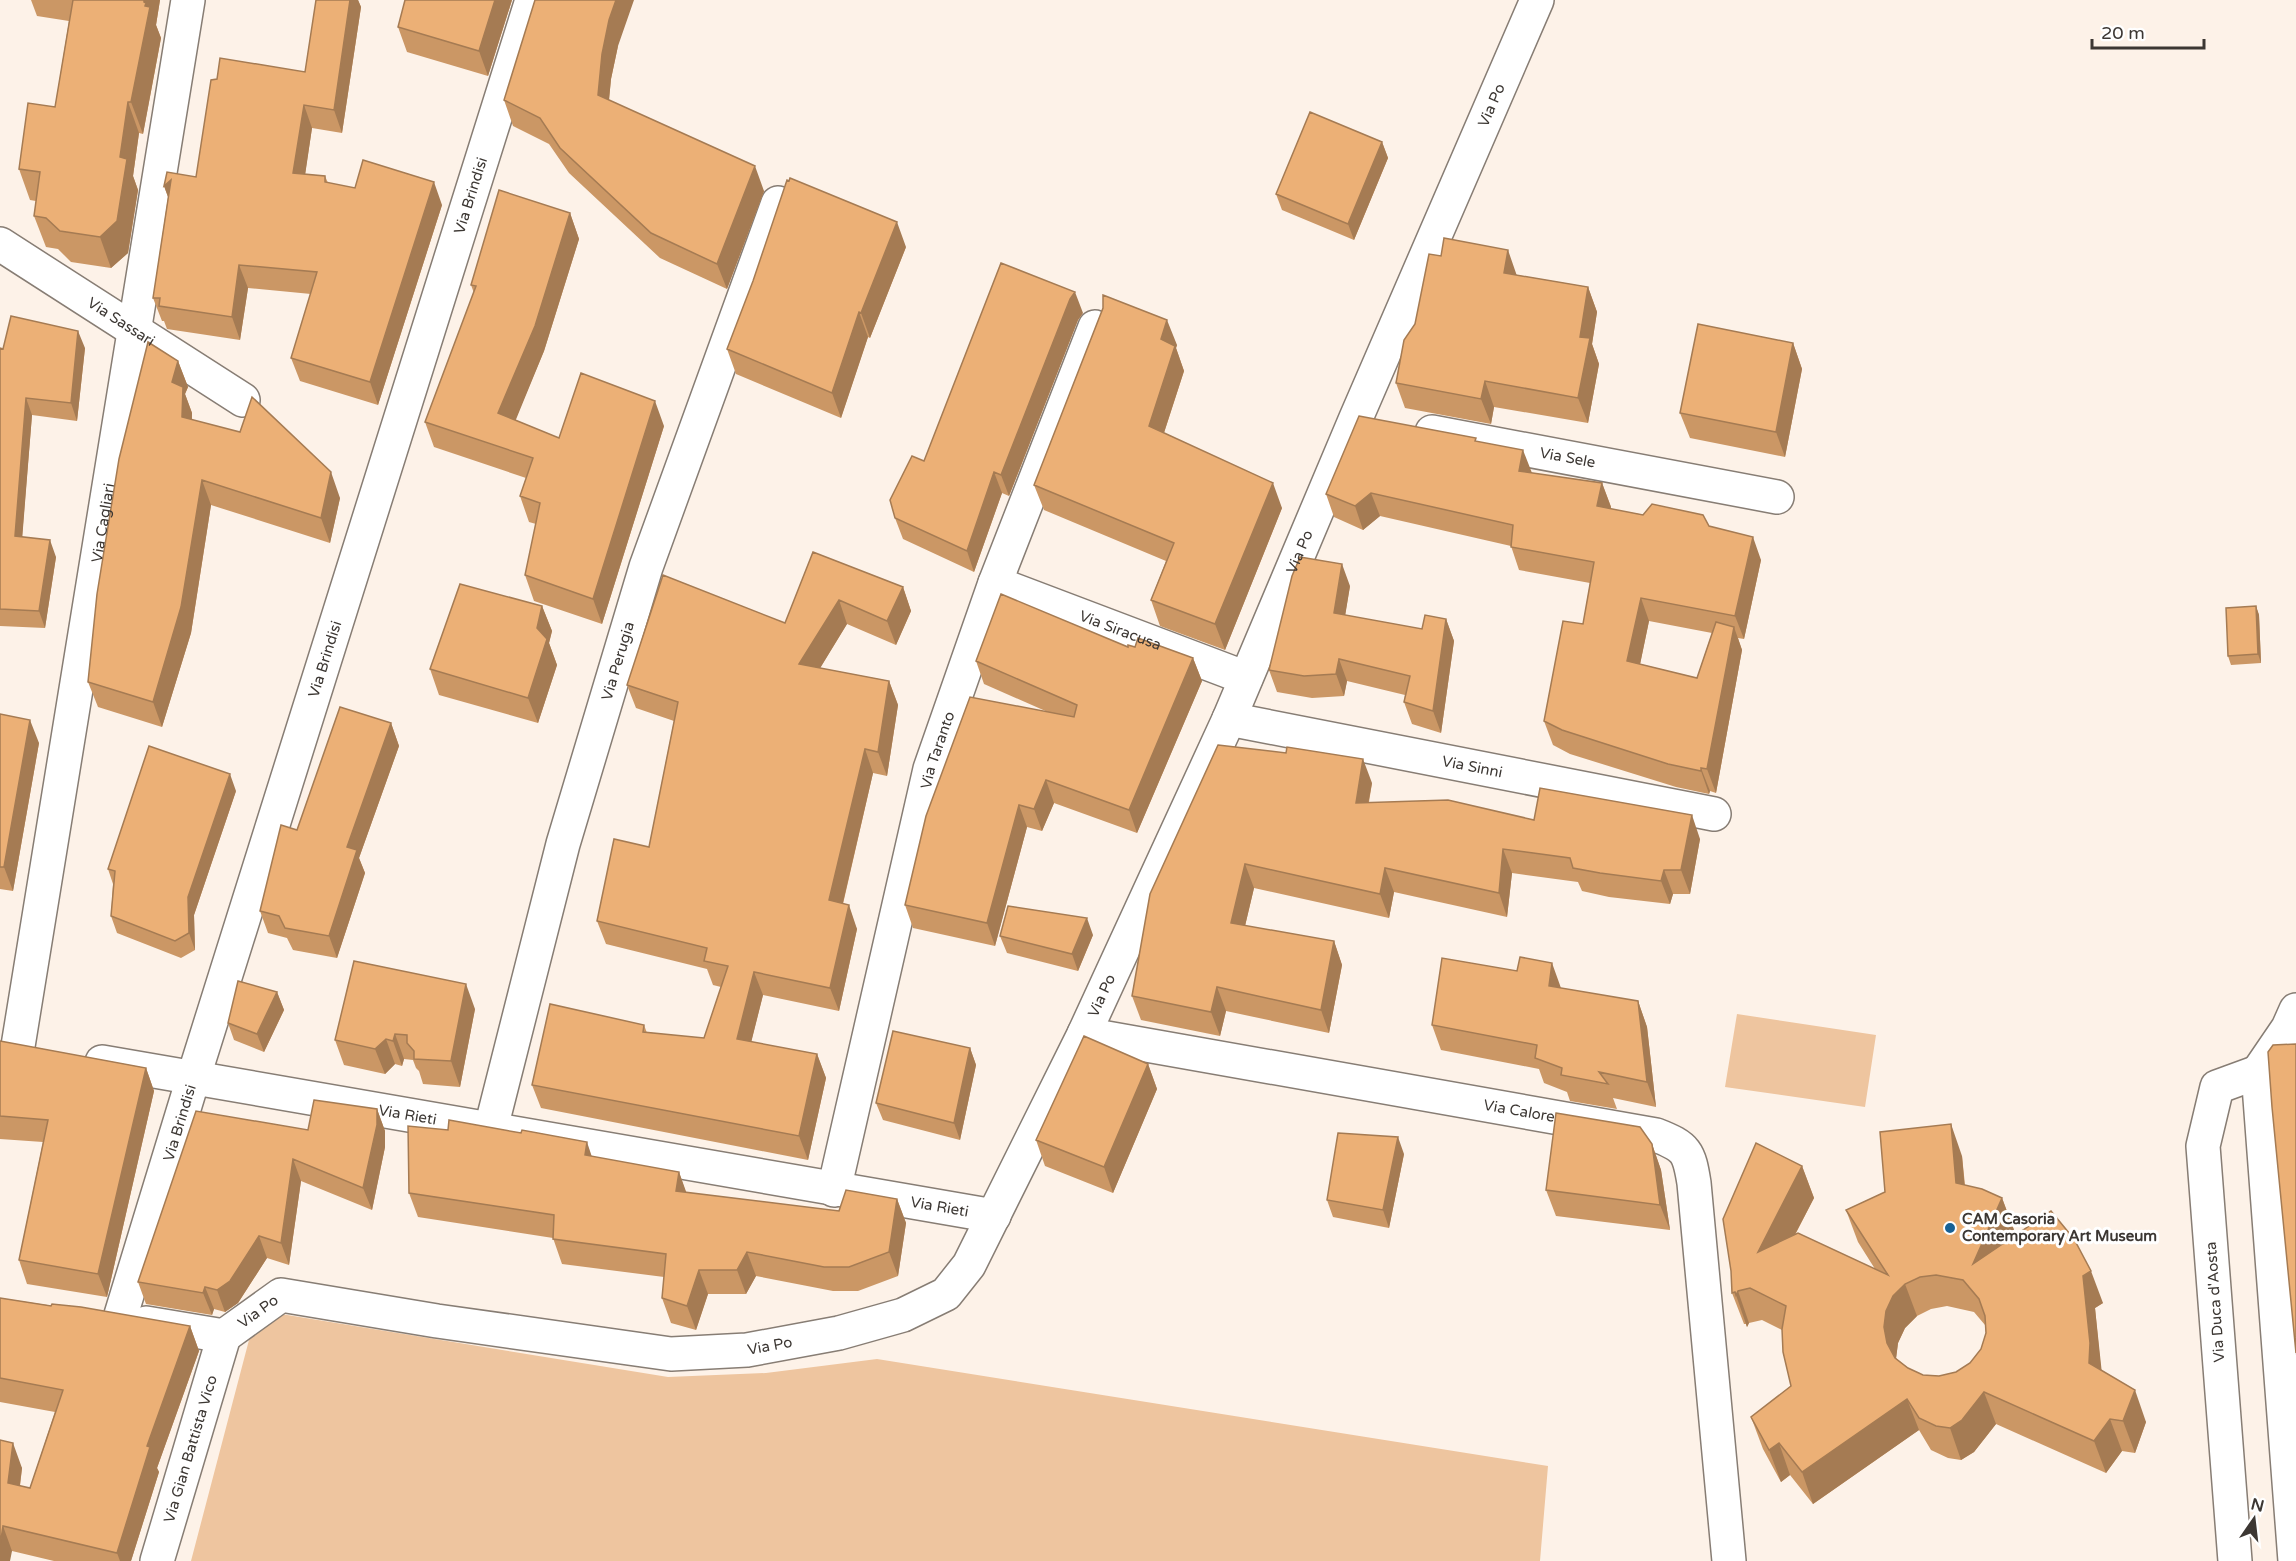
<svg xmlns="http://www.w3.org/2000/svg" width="2296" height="1561" viewBox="0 0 2296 1561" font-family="'Varela Round',sans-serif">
  <rect width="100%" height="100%" fill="#fdf2e8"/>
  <path fill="#eec59f" d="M1737 1014 1876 1035 1865 1107 1725 1087Z
    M281 1314 668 1377 766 1373 877 1359 1548 1466 1540 1561H191L249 1340Z"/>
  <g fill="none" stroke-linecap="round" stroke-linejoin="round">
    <defs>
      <g id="minor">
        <path id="s1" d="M0 244 243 400"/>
        <path id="s2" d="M1432 432 1777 497"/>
        <path id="s3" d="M995 583 1246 678"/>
        <path id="s4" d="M1229 719 1714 814"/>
        <path id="s5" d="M1084 1034 1656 1135C1687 1147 1689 1152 1694 1183L1729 1561"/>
        <path id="s6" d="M18 1046 188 0"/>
        <path id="s7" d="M102 1062 994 1216"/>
        <path id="s8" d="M491 1128 563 844 646 567 778 203"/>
        <path id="s9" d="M834 1190 930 769 995 583 1095 327"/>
        <path id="s10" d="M120 1318 193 1079 532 0"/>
        <path d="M146 1323 224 1336"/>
        <path id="s11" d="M224 1336 281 1295 437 1321 671 1354 747 1350 839 1333 903 1315 946 1294 969 1265 1084 1034 1229 719 1356 418 1537 0"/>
        <path id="s12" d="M157 1561 224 1336"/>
        <path d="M2235 1561 2203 1146 2217 1087 2258 1072"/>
        <path d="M2295 1561 2258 1072 2288 1028 2296 1010"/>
      </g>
    </defs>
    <use href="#minor" stroke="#877d74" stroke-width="36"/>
    <use href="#minor" stroke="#fff" stroke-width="33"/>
  </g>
  <path fill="#cb9765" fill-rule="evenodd" d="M31 0H160L156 25 161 38 143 134 139 133 133 176 138 190 128 253 111 268 71 262 58 249 46 247 34 216 36 201 30 200 19 169 55 107 69 21 37 16Z
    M316 0H358L361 7 342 133 312 128 305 174 325 176 328 183 442 205 378 405 300 381 291 358 311 294 248 288 240 340 167 329 164 321H162L153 298 168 197 164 186 196 177 305 72Z
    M512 0 488 76 407 52 398 27Z
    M618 46 611 79 609 100 764 191 727 289 660 258 569 173 549 144 513 126 504 100Z
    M1382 142 1388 158 1354 240 1282 210 1276 194Z
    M570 213 579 239 544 351 515 420 559 438 664 426 602 624 534 601 525 575 536 524 529 522 520 496 526 478 434 447 425 422 474 293 471 285Z
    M906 247 870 338 868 337 841 418 736 374 727 349Z
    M1517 275 1588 287 1597 312 1592 344 1599 364 1588 423 1494 407 1491 424 1405 408 1396 383Z
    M1103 308 1177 345 1176 348 1184 371 1164 433 1282 508 1225 650 1160 626 1151 600 1166 561 1044 510 1034 485Z
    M1083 313 1078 320 1009 496 1002 493 974 572 903 539 895 518 924 461Z
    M1793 343 1802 369 1785 457 1690 438 1680 413Z
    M0 348H85L77 421 32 415 22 537 56 557 45 628 0 626Z
    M178 361 188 387 185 394 192 413V420L340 498 330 543 211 505 191 633 162 727 98 707 88 682Z
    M1477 442 1532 473 1602 483 1611 507 1610 509 1709 526 1761 560 1744 639 1738 638 1742 650 1716 793 1710 791 1709 794 1676 787 1570 754 1553 745 1544 721 1583 624 1590 583 1519 570 1511 546 1380 516 1363 530 1334 517 1326 494ZM1649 621 1712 633 1697 678 1640 664Z
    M813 552 903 587 911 611 896 645 847 624 820 668 889 681 898 705 887 776 873 773 843 904 857 929 839 1011 763 995 751 1042 817 1054 826 1078 808 1160 541 1108 532 1085 644 1025 647 1033 704 1038 721 987 713 985 707 969 606 944 597 921 649 847 674 721 636 708 627 685 785 623Z
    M1350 586 1345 615 1422 629 1446 619 1454 641 1441 733 1412 724 1404 702 1405 695 1347 681 1344 696 1312 698 1277 692 1269 670Z
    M542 606 552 631 549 643 557 665 538 723 439 695 430 669Z
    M2256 606 2259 615 2261 663 2231 665 2228 656Z
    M1128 647H1135L1193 658 1202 681 1137 833 1054 803 1042 831 1027 827 995 946 913 928 905 905 1050 713 984 684 976 661Z
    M0 714 39 743 13 891 0 889Z
    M391 723 399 746 359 858 365 873 337 958 293 950 287 938 268 933 260 911 297 830Z
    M1372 783 1369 802 1700 839 1690 894H1673L1670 904 1609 897 1582 891 1578 882 1512 873 1507 917 1394 892 1389 918 1254 888 1245 926 1334 941 1342 965 1329 1033 1226 1011 1220 1036 1141 1020 1132 996 1150 894Z
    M236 791 194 915 195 950 181 958 117 933 111 916 113 884 108 869Z
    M1093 935 1078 971 1007 953 1000 936Z
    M1561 988 1638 1001 1647 1027 1656 1107 1613 1098 1617 1109 1570 1101 1567 1092 1544 1083 1539 1069 1441 1050 1432 1025Z
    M277 992 284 1010 264 1052 234 1040 228 1023Z
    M475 1009 460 1087 423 1084 419 1071 416 1068 413 1060 404 1059 402 1066 395 1064 385 1074 344 1065 335 1040Z
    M0 1041 146 1068 154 1091 107 1297 27 1284 19 1260 43 1142 0 1139Z
    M970 1048 976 1065 960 1140 883 1120 876 1103Z
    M1148 1064 1157 1089 1113 1193 1045 1166 1036 1140Z
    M377 1109 385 1131V1147L372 1210 301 1181 289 1265 267 1258 238 1303 225 1312 214 1309 212 1315 146 1304 138 1282 308 1130Z
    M1652 1144 1661 1170 1670 1230 1556 1216 1546 1190Z
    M1404 1154 1389 1228 1333 1217 1327 1200Z
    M1962 1156 1965 1185 2002 1198 2014 1230 2009 1240 2103 1303 2095 1308 2101 1370 2146 1422 2135 1453 2122 1451 2106 1473 1996 1424 1974 1452 1961 1460 1948 1458 1931 1450 1919 1430 1813 1504 1790 1475 1781 1482 1763 1449 1751 1417 1791 1386 1782 1330 1762 1320 1749 1323 1747 1327 1746 1324H1744L1732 1293 1802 1166 1814 1198 1795 1235 1875 1269 1858 1242 1846 1210ZM1947 1306 1974 1312 1985 1325 1986 1333 1981 1349 1970 1363 1956 1372 1939 1376 1923 1375 1908 1368 1896 1358 1898 1343 1905 1328 1917 1316 1931 1309Z
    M592 1157 679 1172 686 1193 839 1211 897 1199 906 1223 898 1276 858 1291H833L756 1276 746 1294H708L696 1330 671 1323 662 1298 664 1277 562 1264 553 1238 418 1217 409 1193Z
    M0 1298 190 1326 199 1351 157 1468 159 1472 131 1561H54L12 1551 0 1561V1440L22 1468 20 1486 30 1488 55 1412 0 1402Z"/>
  <path fill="#a57b53" d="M144 0H160L156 25 161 38 143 134 131 102Z
    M350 0H358L361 7 342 133 334 110Z
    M495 0H512L488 76 479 51Z
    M616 0H634L618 46 611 79 607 120 598 95 602 54 609 20Z
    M128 102 139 133 133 176 138 190 128 253 111 268 100 237 120 157Z
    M304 105 312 128 302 196 293 173Z
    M1382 142 1388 158 1354 240 1348 224Z
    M755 166 764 191 727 289 717 264Z
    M171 180 173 210 164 186Z
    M434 182 442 205 378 405 370 382Z
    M570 213 579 239 544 351 508 439 498 413Z
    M897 222 906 247 870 338 861 313Z
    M1508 250 1517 276 1504 273Z
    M239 265 248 288 240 340 232 317Z
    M1588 287 1597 312 1592 344 1599 364 1588 423 1578 398 1580 337Z
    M1075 292 1083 313 1078 320 1009 496 1001 475 1070 299Z
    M859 312 868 337 841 418 832 393Z
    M1167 320 1177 345 1176 348 1184 371 1158 451 1149 426 1161 339Z
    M78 331 85 348 77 421 71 403Z
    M1793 343 1802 369 1785 457 1776 432Z
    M178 361 188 387 185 394 192 413 191 442 182 417 172 382Z
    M1485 381 1494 407 1491 424 1481 399Z
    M26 398 32 415 21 553 15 536Z
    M655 401 664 426 602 624 593 599Z
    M1523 450 1532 473 1519 471Z
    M331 472 340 498 330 543 321 518Z
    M994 472 1002 493 974 572 967 551Z
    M202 480 211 505 191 633 162 727 153 702Z
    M1273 483 1282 508 1225 650 1215 624Z
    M1602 483 1611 507 1605 530 1597 506Z
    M1371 493 1380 516 1363 530 1355 506Z
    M1753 537 1761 560 1744 639 1735 616Z
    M50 540 56 557 45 628 39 611Z
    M1342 564 1350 586 1342 635 1334 613Z
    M903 587 911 611 896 645 887 621Z
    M1641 598 1649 621 1636 684 1627 661Z
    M839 600 847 624 808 688 799 664Z
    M542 606 552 631 549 643 557 665 538 723 528 698 537 628Z
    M2256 606 2259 615 2261 663 2258 654Z
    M1446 619 1454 641 1441 733 1433 711Z
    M1734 627 1742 650 1716 793 1707 769Z
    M1193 658 1202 681 1137 833 1129 810Z
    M1339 659 1347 681 1344 696 1336 674Z
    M889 681 898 705 887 776 878 752Z
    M30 720 39 743 13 891 4 867Z
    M391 723 399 746 359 858 365 873 337 958 329 936 347 847Z
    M865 749 873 773 838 924 829 900Z
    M1363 759 1372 783 1364 826 1356 803Z
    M1701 768 1710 791 1709 794 1701 771Z
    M230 774 236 791 194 915 195 950 189 933 188 897Z
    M1046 780 1054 803 1042 831 1034 809Z
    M1019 805 1027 827 995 946 987 923Z
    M1692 815 1700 839 1690 894 1681 870Z
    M1503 849 1512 873 1507 917 1499 893Z
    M1245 864 1254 888 1240 947 1231 923Z
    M1385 868 1394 892 1389 918 1380 894Z
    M1664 870 1673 894 1670 904 1661 881Z
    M849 905 857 929 839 1011 830 988Z
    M1087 918 1093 935 1078 971 1072 954Z
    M1334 941 1342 965 1329 1033 1321 1010Z
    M1552 963 1561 988 1549 986Z
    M754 972 763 995 746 1063 737 1039Z
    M466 984 475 1009 460 1087 451 1061Z
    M1217 987 1226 1011 1220 1036 1211 1012Z
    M277 992 284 1010 264 1052 257 1034Z
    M1638 1001 1647 1027 1656 1107 1647 1082Z
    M395 1034 404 1059 402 1066 393 1041Z
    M386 1039 395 1064 385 1074 375 1049Z
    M970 1048 976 1065 960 1140 954 1123Z
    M817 1054 826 1078 808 1160 799 1136Z
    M1148 1064 1157 1089 1113 1193 1104 1167Z
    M146 1068 154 1091 107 1297 98 1274Z
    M377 1109 385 1131V1147L372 1210 363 1188Z
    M1951 1124 1962 1156 1967 1214 1956 1183Z
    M1398 1137 1404 1154 1389 1228 1383 1210Z
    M587 1142 595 1166 585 1155Z
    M1652 1144 1661 1170 1670 1230 1660 1205Z
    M293 1159 301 1181 289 1265 281 1243Z
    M1802 1166 1814 1198 1769 1284 1758 1252Z
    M679 1172 688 1197 676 1191Z
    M2002 1198 2014 1230 1984 1296 1973 1264Z
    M897 1199 906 1223 898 1276 889 1252Z
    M259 1236 267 1258 238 1303 225 1312 217 1290Z
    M747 1252 756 1276 746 1294 737 1270Z
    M699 1270 708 1294 696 1330 687 1306Z
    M2091 1271 2103 1303 2095 1308 2102 1374 2089 1363 2083 1276Z
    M1905 1284 1917 1316 1905 1328 1898 1343 1896 1359 1887 1343 1884 1327 1886 1311 1893 1296Z
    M205 1287 214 1309 212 1315 203 1293Z
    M1738 1291 1749 1323 1747 1327 1736 1295Z
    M190 1326 199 1351 157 1468 159 1472 131 1561H120L117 1553 147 1446Z
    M2135 1390 2146 1422 2135 1453 2123 1421Z
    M1984 1392 1996 1424 1974 1452 1961 1460 1950 1428Z
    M1907 1399 1919 1430 1813 1504 1802 1472Z
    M2110 1419 2122 1451 2106 1473 2094 1441Z
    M13 1443 22 1468 17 1508 8 1483Z
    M1779 1443 1790 1475 1781 1482 1769 1450Z
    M3 1526 12 1551 10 1561H0V1546Z"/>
  <path fill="#ecb076" stroke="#a57b53" stroke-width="1.5" fill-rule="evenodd" d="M73 0H144V2L146 3 145 6 150 7 131 102H128L120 157 127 159 117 221 100 237 60 231 46 218 34 216 40 172 19 169 28 103 55 107Z
    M316 0H350L334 110 304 105 293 173 325 176V182L355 188 363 160 434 182 370 382 291 358 317 272 239 265 232 317 159 306 160 298H153L171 180 164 186 167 172 196 177 211 80 217 79 220 58 305 72Z
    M405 0H495L479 51 398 27Z
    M535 0H616L609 20 602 54 598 95 755 166 717 264 651 233 560 148 540 118 504 100Z
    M1310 112 1382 142 1348 224 1276 194Z
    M790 178 897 222 861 313 859 312 832 393 727 349 753 281 787 180 789 181Z
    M499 190 570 213 535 326 498 413 559 438 581 373 655 401 593 599 525 575 540 503 520 496 533 458 425 422 476 286 471 285Z
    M1444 238 1508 250 1504 273 1588 287 1580 337 1590 338 1578 398 1485 381 1481 399 1396 383 1404 340 1415 324 1429 254 1441 256Z
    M1001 263 1075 292 1070 299 1001 475 994 472 967 551 895 518 890 500 912 456 924 461Z
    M1103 295 1167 320 1161 339 1175 346 1149 426 1273 483 1215 624 1151 600 1174 543 1034 485 1103 308Z
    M11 316 78 331 71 403 26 398 15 536 50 540 39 611 0 609V348L3 349Z
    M1698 324 1793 343 1776 432 1680 413Z
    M148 342 178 361 172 382 183 387 182 417 240 432 252 397 331 472 321 518 202 480 181 607 153 702 88 682 97 594 119 459Z
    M1359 416 1476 438 1475 441 1523 450 1519 471 1602 483 1597 506 1643 515 1652 504 1703 515 1709 526 1753 537 1735 616 1641 598 1627 661 1697 678 1716 622 1734 627 1707 769 1701 768V771L1668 764 1562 730 1544 721 1563 621 1583 624 1594 562 1511 547 1513 525 1371 493 1355 506 1326 494Z
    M813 552 903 587 887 621 839 600 799 664 889 681 878 752 865 749 829 900 849 905 830 988 754 972 737 1039 817 1054 799 1136 532 1085 550 1004 644 1025 643 1032 704 1038 728 966 704 961 707 948 597 921 614 839 649 847 678 702 627 685 663 575 785 623Z
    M1300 557 1342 564 1334 613 1422 629 1425 615 1446 619 1433 711 1404 702 1410 676 1339 659 1336 674 1304 676 1269 670 1292 576Z
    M460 584 542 606 537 628 547 639 528 698 430 669Z
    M1001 594 1128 647V645L1135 647 1138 638 1193 658 1129 810 1046 780 1034 809 1019 805 987 923 905 905 926 816 970 697 1074 717 1077 705 976 661Z
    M2256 606 2258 654 2228 656 2226 608Z
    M340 707 391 723 347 847 357 850 329 936 285 928 279 916 260 911 281 825 297 830Z
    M0 714 30 720 4 867H0Z
    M1218 745 1286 753 1287 747 1363 759 1356 803 1448 800 1534 820 1540 788 1692 815 1681 870H1664L1661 881 1600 873 1573 868 1570 858 1503 849 1499 893 1385 868 1380 894 1245 864 1231 923 1334 941 1321 1010 1217 987 1211 1012 1132 996 1150 894Z
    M149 746 230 774 188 897 189 933 175 941 111 916 115 871 108 869Z
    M1008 906 1087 918 1072 954 1000 936Z
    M1520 957 1552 963 1549 986 1638 1001 1647 1082 1599 1072 1608 1084 1561 1075 1562 1068 1535 1058 1537 1045 1432 1025 1442 958 1517 971Z
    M354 961 466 984 451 1061 414 1059V1051L407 1043V1035L395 1034 393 1041 386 1039 375 1049 335 1040Z
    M238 981 277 992 257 1034 228 1023Z
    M893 1031 970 1048 954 1123 876 1103Z
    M1084 1036 1148 1064 1104 1167 1036 1140Z
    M0 1041 146 1068 98 1274 19 1260 48 1120 0 1116Z
    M2296 1044V1353L2272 1107 2268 1052 2273 1045Z
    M314 1100 377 1109V1125L363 1188 293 1159 281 1243 259 1236 230 1281 217 1290 205 1287 203 1293 138 1282 196 1111 308 1130Z
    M1556 1113 1640 1127 1652 1144 1660 1205 1546 1190Z
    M449 1120 521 1133 522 1130 587 1142 585 1155 679 1172 676 1191 839 1211 846 1190 897 1199 889 1252 849 1267H824L747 1252 737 1270H699L687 1306 662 1298 666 1254 553 1239 554 1215 409 1193 408 1126 448 1130Z
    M1951 1124 1956 1183 1982 1189 2002 1198 1973 1264 2051 1211 2074 1239 2091 1271 2083 1276 2090 1343 2089 1363 2135 1390 2123 1421 2110 1419 2094 1441 1984 1392 1962 1420 1950 1428 1936 1426 1919 1418 1907 1399 1802 1472 1779 1443 1769 1450 1751 1417 1791 1386 1783 1352 1782 1329 1786 1306 1750 1288 1738 1291 1736 1295 1735 1292 1732 1293 1731 1271 1723 1219 1756 1143 1802 1166 1758 1252 1798 1233 1888 1275 1846 1210 1885 1192 1880 1132ZM1936 1275 1963 1280 1979 1299 1985 1316 1986 1333 1981 1349 1970 1363 1956 1372 1939 1376 1923 1375 1908 1368 1895 1358 1887 1343 1884 1327 1886 1311 1893 1296 1905 1284 1920 1277Z
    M1338 1133 1398 1137 1383 1210 1327 1200Z
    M0 1298 51 1306 52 1304 81 1307 190 1326 147 1446 150 1447 117 1553 3 1526 0 1546V1440L13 1443 8 1483 30 1488 63 1390 0 1378Z"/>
  <circle fill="#186195" stroke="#fff" stroke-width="2" cx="1950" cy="1228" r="6"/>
  <g text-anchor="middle" stroke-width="6" stroke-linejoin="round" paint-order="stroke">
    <g font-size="15" fill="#3c3733" stroke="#fff">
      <text dy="5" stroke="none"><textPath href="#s11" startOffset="2058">Via Po</textPath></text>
      <text dy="5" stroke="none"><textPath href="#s10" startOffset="1176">Via Brindisi</textPath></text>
      <text dy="5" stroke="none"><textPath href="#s1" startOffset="144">Via Sassari</textPath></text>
      <text dy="5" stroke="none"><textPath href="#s2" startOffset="138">Via Sele</textPath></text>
      <text dy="5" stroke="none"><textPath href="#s6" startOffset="530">Via Cagliari</textPath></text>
      <text dy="5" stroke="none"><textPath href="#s11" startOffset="1572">Via Po</textPath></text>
      <text dy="5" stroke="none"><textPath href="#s3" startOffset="134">Via Siracusa</textPath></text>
      <text dy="5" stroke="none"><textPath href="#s10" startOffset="690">Via Brindisi</textPath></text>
      <text dy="5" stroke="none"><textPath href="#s8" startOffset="484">Via Perugia</textPath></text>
      <text dy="5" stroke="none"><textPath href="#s9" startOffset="452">Via Taranto</textPath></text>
      <text dy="5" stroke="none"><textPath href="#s4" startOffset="248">Via Sinni</textPath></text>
      <text dy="5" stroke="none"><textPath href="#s11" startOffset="1086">Via Po</textPath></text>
      <text dy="5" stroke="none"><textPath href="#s5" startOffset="442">Via Calore</textPath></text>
      <text dy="5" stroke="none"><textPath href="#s7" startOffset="310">Via Rieti</textPath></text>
      <text dy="5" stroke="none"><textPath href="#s10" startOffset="204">Via Brindisi</textPath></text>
      <text dy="5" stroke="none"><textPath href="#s7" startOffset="850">Via Rieti</textPath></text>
      <text transform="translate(2215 1302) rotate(-94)" y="5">Via Duca d'Aosta</text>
      <text dy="5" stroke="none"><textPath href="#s11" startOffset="42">Via Po</textPath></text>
      <text dy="5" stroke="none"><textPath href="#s11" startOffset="564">Via Po</textPath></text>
      <text dy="5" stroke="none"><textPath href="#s12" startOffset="117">Via Gian Battista Vico</textPath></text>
    </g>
    <g font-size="15" font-weight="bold" fill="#3c3733" stroke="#fff" text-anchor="start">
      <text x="1962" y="1224">CAM Casoria<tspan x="1962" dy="17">Contemporary Art Museum</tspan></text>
    </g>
  </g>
  <g transform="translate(2254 1519) rotate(14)" stroke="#ffffff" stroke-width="4.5" paint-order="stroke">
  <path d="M0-4.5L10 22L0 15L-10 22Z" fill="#3c3733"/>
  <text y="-9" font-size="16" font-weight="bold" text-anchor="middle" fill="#3c3733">N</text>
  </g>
  <path d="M2092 39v9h112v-9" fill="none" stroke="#3c3733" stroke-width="3"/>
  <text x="2101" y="39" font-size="18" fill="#3c3733" stroke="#ffffff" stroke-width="4.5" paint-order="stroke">20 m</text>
</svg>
